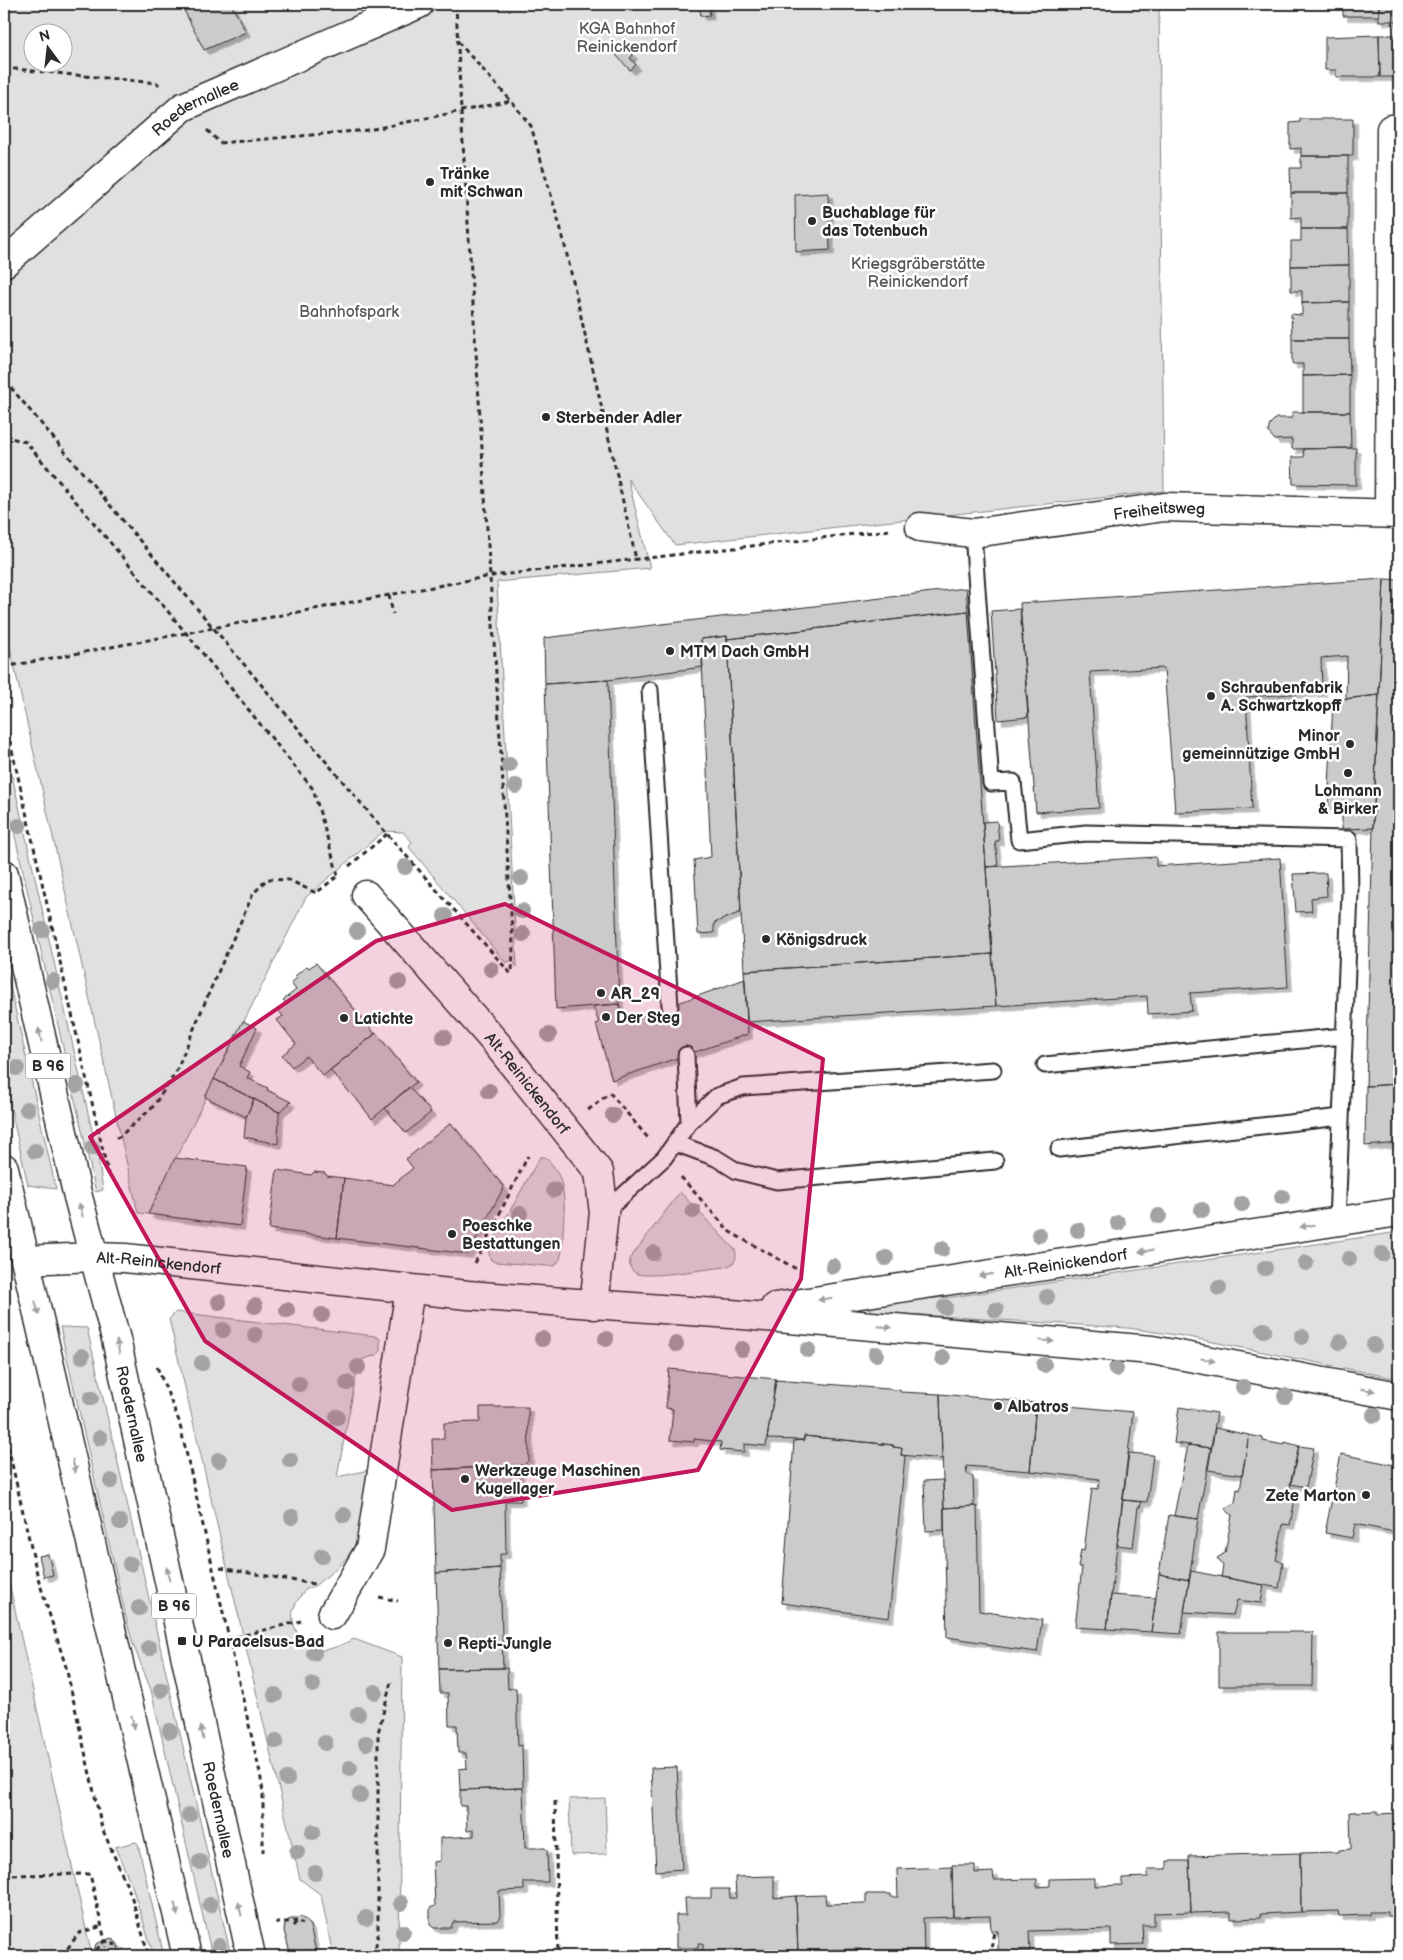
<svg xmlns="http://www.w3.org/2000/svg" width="1403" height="1960" viewBox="0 0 1403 1960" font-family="'Balsamiq Sans',sans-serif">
  <defs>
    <filter id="shadow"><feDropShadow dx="4.5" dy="4.5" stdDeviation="0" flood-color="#0004"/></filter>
  </defs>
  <rect width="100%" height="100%" fill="#fff"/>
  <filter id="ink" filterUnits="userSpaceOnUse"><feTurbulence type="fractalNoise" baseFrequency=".02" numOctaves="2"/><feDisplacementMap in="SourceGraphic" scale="10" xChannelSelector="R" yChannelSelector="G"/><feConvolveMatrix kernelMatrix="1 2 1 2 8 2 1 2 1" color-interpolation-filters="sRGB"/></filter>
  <g filter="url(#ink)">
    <path fill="#e0e0e0" stroke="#868686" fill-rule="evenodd" d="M4 4H1159L1164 491 675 545 628 479 650 568 497 582 517 967 512 960 506 963 409 847 412 842 403 832 384 831 306 897 148 1214 138 1213 4 621ZM32 32H62V62H32Z
      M4 740 98 1157 103 1190 96 1192 4 788Z
      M4 960 56 1189 28 1185 4 1079Z
      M540 1157H545C567 1176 565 1205 563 1232 563 1241 563 1250 560 1259L555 1266H548L495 1262 491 1260 488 1250Z
      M680 1192 735 1250C738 1259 734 1265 725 1267 706 1269 654 1278 637 1274 630 1271 628 1264 631 1257Z
      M1399 1232V1379L1183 1336 1128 1328 873 1312 871 1310V1304L879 1302 952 1297Z
      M176 1312 375 1336 380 1339V1352L376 1355 359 1361 337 1477 369 1470C366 1487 362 1532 354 1546 345 1563 332 1572 317 1584 311 1589 305 1587 300 1597 298 1600 294 1606 293 1611 290 1625 302 1648 318 1650 330 1651 343 1644 354 1639L402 1657 399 1956H333L321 1895 300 1879 169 1319Z
      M60 1327 87 1328 231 1956H212L151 1690 133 1644 127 1622Z
      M4 1560 92 1956H4Z
      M605 1798 607 1854 571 1855 569 1799Z
      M136 1842 138 1844 164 1956H154L132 1886 115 1847Z"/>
    <path fill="#cbcbcb" stroke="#2b2b2b" filter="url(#shadow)" d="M181 4H231L246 32 204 50Z
      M708 4 710 15 701 16 699 5Z
      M1343 4H1379V16H1343Z
      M1379 4H1399V21H1379Z
      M1379 35 1380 77H1336V70H1325V37Z
      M1379 35H1399V77H1380Z
      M626 47 633 55 630 58 636 65 630 70 616 55Z
      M1300 119H1353V156H1301V148L1290 149V123L1300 122Z
      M1301 156H1348V193H1291L1290 168H1301Z
      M828 193 830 250 796 252 795 195Z
      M1291 193H1348V229H1301V217L1291 218Z
      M1301 229H1348L1349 265 1291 266V241H1301Z
      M1349 265V302L1302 303V291H1291V266Z
      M1349 302V339H1292L1291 314 1302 315V303Z
      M1292 339H1349L1350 375 1303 376V364H1292Z
      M1350 375V412H1303V376Z
      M1292 412H1350L1351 448 1292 449V439L1275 440 1268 432 1270 424 1276 418H1292Z
      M1351 448H1356V485L1293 484 1292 457H1304L1303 449Z
      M1384 579 1379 695 1346 699 1347 656 1321 658 1322 692 1246 697 1252 809 1175 812 1164 668 1090 672 1099 808 1036 812 1020 603Z
      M1384 579 1399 580V1084L1366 1086 1373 828Z
      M966 588 968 611 727 639V636L701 639 703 667 608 680 545 684 544 638Z
      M1020 609 1028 717 998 720 991 611Z
      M968 611 992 954 744 971 727 639Z
      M727 636 741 912 714 923V933L698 934 694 860 711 857 701 639Z
      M608 680 619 1004 556 1009 545 684Z
      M1379 695 1373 828 1342 829V809L1328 810 1333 700Z
      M997 821 999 841H995L998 866 986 867 983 822Z
      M1156 857V866L1280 858 1288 987 1190 993 1192 1011 1148 1014 1147 996 996 1006 986 867Z
      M1326 873 1327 896 1311 898 1312 911 1296 912 1293 874Z
      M992 954 996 1006 747 1022 744 971Z
      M316 963 375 1034 323 1076 306 1056 292 1067 282 1055 296 1044 277 1020 283 1016 278 1010 286 1003 283 1000 296 990 291 983 297 978 295 976 307 966 309 968Z
      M745 979 748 1034 612 1080 596 1024 599 1023 593 1006 619 1004 625 1022Z
      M243 1021 257 1028 239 1066 250 1072 247 1078 268 1088 267 1090 291 1102 279 1112 214 1079Z
      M376 1033 416 1082 372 1119 355 1097 351 1094 330 1070Z
      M214 1079 254 1099 246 1117 205 1097Z
      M1399 1084V1143L1365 1146 1366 1086Z
      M409 1087 431 1112 406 1133 385 1108Z
      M254 1099 279 1112 278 1144 244 1137 246 1117Z
      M451 1123 504 1187 468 1254 337 1238 344 1178 393 1185 413 1168 406 1159Z
      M175 1158 247 1167 240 1226 148 1214Z
      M277 1170 311 1175 314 1172 325 1173 327 1176 344 1178 337 1238 269 1229Z
      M669 1369 776 1379 766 1446 744 1444V1452L720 1450 721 1442 694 1439V1442L670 1440 673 1409 666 1408Z
      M776 1380 900 1390V1392L940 1394 942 1459 901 1455 902 1448 893 1447V1445L804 1436V1440L767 1439Z
      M940 1394 1036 1403 1030 1471 966 1466 967 1474 973 1477 974 1506 944 1508Z
      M1036 1403 1133 1412 1107 1629 1075 1627 1082 1567H1078L1081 1550 1084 1551 1092 1488 1098 1489 1099 1479 1030 1471Z
      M480 1407H528L529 1460 524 1465 433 1470 432 1439H444V1423L480 1422Z
      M1179 1407 1217 1413 1211 1448 1174 1443Z
      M1215 1428 1249 1435 1242 1475 1208 1470Z
      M1249 1435 1263 1438V1441L1284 1445 1285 1442 1299 1446 1288 1498 1295 1499 1290 1525 1283 1524 1276 1560 1283 1562 1279 1588 1221 1577 1223 1566 1217 1558 1225 1553 1232 1515 1225 1509 1235 1503 1237 1489 1240 1490Z
      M804 1436 893 1445V1447L902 1448 901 1455 905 1456 889 1618 782 1603 794 1441 804 1440Z
      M1188 1445 1211 1448 1198 1519 1174 1516Z
      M1299 1446 1314 1448 1306 1487 1290 1484Z
      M1129 1453 1153 1455 1147 1502 1123 1500Z
      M1341 1454 1399 1466V1533L1355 1524 1352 1538 1325 1533Z
      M519 1465 521 1501H505L506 1554H500V1568L436 1573 433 1470Z
      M943 1480 944 1530 926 1531 924 1481Z
      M1123 1500 1141 1502 1140 1507H1138L1133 1547 1117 1545Z
      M974 1506 977 1507 979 1611 1042 1620 1037 1652 987 1645V1643L947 1637 944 1508Z
      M1169 1515 1198 1519 1189 1580 1159 1574Z
      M48 1554 53 1575 44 1577 39 1556Z
      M500 1568 503 1668 439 1669 436 1573Z
      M1191 1571 1264 1585 1261 1603 1237 1600 1233 1615 1184 1612Z
      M1397 1571H1399V1626Z
      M1159 1574 1189 1580 1181 1634 1151 1632Z
      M1111 1595 1156 1598 1151 1632 1107 1629Z
      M1219 1632H1313L1312 1686H1219Z
      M503 1668H507L508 1689 516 1688 518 1746 522 1745 523 1788 460 1790 459 1769 467 1768 466 1753H458L457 1725H449L448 1693H440L439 1669Z
      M677 1767 682 1869 656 1871 651 1768Z
      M523 1788 525 1848H545L547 1850 548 1882H524V1890L499 1891 500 1918 498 1921 453 1922 451 1928H434L430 1925V1908L435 1906 433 1862 440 1861V1838L474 1836V1830L467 1831 466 1806H460V1790Z
      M1378 1811V1814L1399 1813V1916H1388V1912H1369V1915L1339 1916 1338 1911 1301 1912 1300 1853 1339 1852V1850L1351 1849 1350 1812Z
      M1300 1853 1301 1912 1261 1914V1918L1231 1919V1912L1191 1913 1189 1856Z
      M1167 1861H1189L1191 1912 1154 1913V1925H1142L1143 1944 1111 1945V1929L1029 1931 1030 1951 998 1952V1931H991L990 1916 953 1917 952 1865H975V1873L993 1872 994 1880 1037 1879V1887L1050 1886V1879L1095 1878V1886L1122 1885V1878L1148 1877V1869H1167Z
      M952 1867 953 1917 923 1918 924 1954 861 1955V1949L827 1950V1956H798L796 1896 825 1895 826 1904 866 1903V1894H891V1897H898L897 1869Z
      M774 1876V1898L796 1896 798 1956H770V1950H748V1956H703V1943H699L698 1948H676V1915H686L685 1898H711V1889H729L730 1898H736L735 1877Z
      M300 1917 306 1920 310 1926 317 1956H291L284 1931 285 1924 288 1920Z
      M111 1938 117 1943 121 1956H95L94 1950 96 1944Z
      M1365 1954 1369 1956H1315L1318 1955Z"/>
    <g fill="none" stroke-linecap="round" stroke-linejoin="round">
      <defs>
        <path id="service" d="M973 533 991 783 1013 782 1019 840 1086 833 1349 839 1350 892 1337 1222
          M650 690 670 1006
          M1045 1065 1344 1036
          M689 1123 717 1096 743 1087 993 1070
          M675 1143 716 1158 737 1171 777 1181 995 1161
          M1059 1149 1341 1117
          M604 1213 664 1158 689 1123 686 1055"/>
        <g id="minor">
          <path id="s1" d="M4 263 183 107 419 4"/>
          <path d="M1389 513 1391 129H1399"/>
          <path id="s2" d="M920 527 973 533 1165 507 1399 514"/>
          <path id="s3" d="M366 895 496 1043 599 1172 604 1213 594 1305"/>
          <path id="s4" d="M25 1260 94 1257 125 1258 468 1295 731 1314 1152 1350 1399 1396"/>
          <path id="s5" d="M775 1307 1399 1212"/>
          <path d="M332 1615 370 1549 410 1289"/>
        </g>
        <g id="primary">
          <path id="s6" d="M4 874 77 1193 116 1339 251 1956"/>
          <path d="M4 1168 187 1956"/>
        </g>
      </defs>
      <use href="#service" stroke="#2b2b2b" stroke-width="19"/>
      <use href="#minor" stroke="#2b2b2b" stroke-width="31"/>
      <use href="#primary" stroke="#2b2b2b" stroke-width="31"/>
      <path stroke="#2b2b2b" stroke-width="3" stroke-dasharray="5 4" stroke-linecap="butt" d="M456 4 461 111 513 946 512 974
        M458 42 511 101 531 126 562 233 636 559
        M4 68 157 83 159 85
        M207 130 220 143 368 130 511 101
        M4 382 7 383 387 834 511 974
        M4 436 26 442 186 633 313 789 338 875 341 877
        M389 595 393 614
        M4 667 491 576 890 530
        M4 715 108 1173
        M349 866 387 834
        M588 1110 610 1093 648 1138
        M116 1138 119 1137 152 1108 175 1074 211 988 253 894 267 879 289 880 316 893 339 875
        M681 1177 730 1232 800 1271
        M475 1263 528 1156
        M157 1367 179 1421 260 1773 263 1792V1852
        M4 1429 38 1578 66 1667 102 1828 131 1895 149 1956
        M220 1568 314 1584
        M379 1597 398 1601
        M236 1637 301 1621
        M555 1801 558 1956
        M4 1875 90 1874 105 1941 116 1945
        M277 1925V1923L297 1921
        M293 1926 297 1921 303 1924
        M96 1950 105 1941 106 1947
        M62 1956 79 1933 102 1926
        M374 1956 378 1934V1733L391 1682
        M990 1956 994 1931"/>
      <use href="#service" stroke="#fff" stroke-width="15"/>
      <use href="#minor" stroke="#fff" stroke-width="28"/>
      <use href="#primary" stroke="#fff" stroke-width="28"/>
    </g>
    <g fill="#a3a3a3">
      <circle cx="509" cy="765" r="8"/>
      <circle cx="516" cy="786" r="8"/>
      <circle cx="19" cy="826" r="8"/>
      <circle cx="405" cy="867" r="8"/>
      <circle cx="521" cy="878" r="8"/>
      <circle cx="522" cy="911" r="8"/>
      <circle cx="445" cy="916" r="8"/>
      <circle cx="42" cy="930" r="8"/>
      <circle cx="357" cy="931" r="8"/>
      <circle cx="523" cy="934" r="8"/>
      <circle cx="491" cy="969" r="8"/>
      <circle cx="53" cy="981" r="8"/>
      <circle cx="399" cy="982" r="8"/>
      <circle cx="549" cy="1035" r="8"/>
      <circle cx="444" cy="1037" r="8"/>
      <circle cx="17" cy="1068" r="8"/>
      <circle cx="77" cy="1085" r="8"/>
      <circle cx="489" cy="1091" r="8"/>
      <circle cx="27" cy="1109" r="8"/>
      <circle cx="613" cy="1115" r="8"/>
      <circle cx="92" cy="1148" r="8"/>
      <circle cx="35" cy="1151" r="8"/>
      <circle cx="554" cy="1190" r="8"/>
      <circle cx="1282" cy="1197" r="8"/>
      <circle cx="1242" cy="1204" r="8"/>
      <circle cx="1202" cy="1210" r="8"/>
      <circle cx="693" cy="1211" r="8"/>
      <circle cx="520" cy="1214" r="8"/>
      <circle cx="1159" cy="1216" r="8"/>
      <circle cx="1118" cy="1223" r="8"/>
      <circle cx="1078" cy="1230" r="8"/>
      <circle cx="1039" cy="1235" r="8"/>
      <circle cx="942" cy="1249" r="8"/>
      <circle cx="653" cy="1253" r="8"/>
      <circle cx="1382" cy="1254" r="8"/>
      <circle cx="886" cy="1258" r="8"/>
      <circle cx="1349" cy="1259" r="8"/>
      <circle cx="1306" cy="1263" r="8"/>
      <circle cx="833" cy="1266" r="8"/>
      <circle cx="1265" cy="1268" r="8"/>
      <circle cx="1219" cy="1288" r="8"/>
      <circle cx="1047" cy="1297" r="8"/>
      <circle cx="219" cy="1302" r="8"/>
      <circle cx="255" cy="1306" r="8"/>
      <circle cx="945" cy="1307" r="8"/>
      <circle cx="287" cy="1310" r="8"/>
      <circle cx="996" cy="1310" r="8"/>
      <circle cx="322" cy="1315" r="8"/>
      <circle cx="223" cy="1330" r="8"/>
      <circle cx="1264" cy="1330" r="8"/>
      <circle cx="255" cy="1335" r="8"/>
      <circle cx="1302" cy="1337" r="8"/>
      <circle cx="542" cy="1339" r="8"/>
      <circle cx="606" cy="1339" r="8"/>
      <circle cx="1340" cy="1342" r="8"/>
      <circle cx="676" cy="1344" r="8"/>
      <circle cx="1374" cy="1345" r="8"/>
      <circle cx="742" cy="1349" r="8"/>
      <circle cx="808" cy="1350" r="8"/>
      <circle cx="876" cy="1354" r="8"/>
      <circle cx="82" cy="1356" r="8"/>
      <circle cx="943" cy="1358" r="8"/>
      <circle cx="202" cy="1363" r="8"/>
      <circle cx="1044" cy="1365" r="8"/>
      <circle cx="358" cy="1367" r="8"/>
      <circle cx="1116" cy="1369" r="8"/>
      <circle cx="347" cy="1383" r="8"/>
      <circle cx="299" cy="1384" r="8"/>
      <circle cx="1243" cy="1387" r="8"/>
      <circle cx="1285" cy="1396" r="8"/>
      <circle cx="91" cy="1398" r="8"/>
      <circle cx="1374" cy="1415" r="8"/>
      <circle cx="337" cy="1417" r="8"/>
      <circle cx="100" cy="1438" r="8"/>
      <circle cx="219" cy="1460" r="8"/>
      <circle cx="290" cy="1460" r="8"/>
      <circle cx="111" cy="1481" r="8"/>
      <circle cx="344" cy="1515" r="8"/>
      <circle cx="292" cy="1517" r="8"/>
      <circle cx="120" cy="1522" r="8"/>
      <circle cx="322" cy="1556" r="8"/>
      <circle cx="130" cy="1564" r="8"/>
      <circle cx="139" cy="1608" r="8"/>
      <circle cx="149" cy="1648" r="8"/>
      <circle cx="314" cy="1653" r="8"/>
      <circle cx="313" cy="1685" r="8"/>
      <circle cx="161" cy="1690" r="8"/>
      <circle cx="375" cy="1692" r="8"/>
      <circle cx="275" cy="1695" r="8"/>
      <circle cx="358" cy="1714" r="8"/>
      <circle cx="170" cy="1731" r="8"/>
      <circle cx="276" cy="1741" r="8"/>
      <circle cx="325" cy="1743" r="8"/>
      <circle cx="366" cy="1743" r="8"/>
      <circle cx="350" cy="1768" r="8"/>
      <circle cx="287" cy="1779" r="8"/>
      <circle cx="360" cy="1795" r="8"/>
      <circle cx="189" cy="1815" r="8"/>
      <circle cx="313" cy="1832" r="8"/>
      <circle cx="297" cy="1852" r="8"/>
      <circle cx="200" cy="1862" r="8"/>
      <circle cx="315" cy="1873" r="8"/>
      <circle cx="401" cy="1903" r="8"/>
      <circle cx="210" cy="1905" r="8"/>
      <circle cx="366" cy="1918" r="8"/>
      <circle cx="403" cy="1932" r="8"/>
      <circle cx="219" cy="1946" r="8"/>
    </g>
    <defs><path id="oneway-solid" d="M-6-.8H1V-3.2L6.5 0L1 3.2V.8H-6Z" transform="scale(1.25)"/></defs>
    <g fill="#a0a0a0">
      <use href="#oneway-solid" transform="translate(40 1035) rotate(-103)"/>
      <use href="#oneway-solid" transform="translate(81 1210) rotate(-105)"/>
      <use href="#oneway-solid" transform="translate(1307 1226) rotate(171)"/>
      <use href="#oneway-solid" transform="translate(1146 1251) rotate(171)"/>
      <use href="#oneway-solid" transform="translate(986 1275) rotate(171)"/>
      <use href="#oneway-solid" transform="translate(825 1299) rotate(171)"/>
      <use href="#oneway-solid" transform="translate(37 1308) rotate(76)"/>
      <use href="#oneway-solid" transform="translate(885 1327) rotate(5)"/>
      <use href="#oneway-solid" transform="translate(1047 1341) rotate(5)"/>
      <use href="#oneway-solid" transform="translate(118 1347) rotate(-102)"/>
      <use href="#oneway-solid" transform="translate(1208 1360) rotate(11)"/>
      <use href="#oneway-solid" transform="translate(1368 1390) rotate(11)"/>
      <use href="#oneway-solid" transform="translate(74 1466) rotate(77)"/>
      <use href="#oneway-solid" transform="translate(168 1574) rotate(-102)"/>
      <use href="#oneway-solid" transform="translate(133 1722) rotate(77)"/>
      <use href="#oneway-solid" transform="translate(202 1733) rotate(-102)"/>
      <use href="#oneway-solid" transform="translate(176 1909) rotate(77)"/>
      <use href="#oneway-solid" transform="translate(240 1909) rotate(-102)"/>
    </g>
  </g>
  <path fill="#c2185b" fill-opacity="0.2" stroke="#c2185b" stroke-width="4" stroke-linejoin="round" d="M505 904 823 1059 801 1279 698 1470 452 1510 205 1341 90 1137 376 941Z"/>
  <g fill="#2b2b2b" stroke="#fff" stroke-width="2">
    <circle cx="430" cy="182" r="5"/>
    <circle cx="812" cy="221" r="5"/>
    <circle cx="546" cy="417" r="5"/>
    <circle cx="670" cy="651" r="5"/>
    <circle cx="1211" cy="696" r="5"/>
    <circle cx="1350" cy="744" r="5"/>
    <circle cx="1348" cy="773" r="5"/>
    <circle cx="766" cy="939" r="5"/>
    <circle cx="601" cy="993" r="5"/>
    <circle cx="606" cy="1017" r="5"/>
    <circle cx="344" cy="1018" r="5"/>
    <circle cx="452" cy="1234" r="5"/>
    <circle cx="998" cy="1406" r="5"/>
    <circle cx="465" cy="1479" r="5"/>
    <circle cx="1366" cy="1495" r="5"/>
    <rect x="177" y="1636" width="10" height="10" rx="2.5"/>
    <circle cx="448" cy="1643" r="5"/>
  </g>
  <g text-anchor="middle" stroke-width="5" stroke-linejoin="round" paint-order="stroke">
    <g fill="#fff" stroke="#6b6b6b" stroke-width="1">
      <rect x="25.5" y="1053.5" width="45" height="25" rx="4"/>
      <rect x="151.5" y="1593.5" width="45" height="25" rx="4"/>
    </g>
    <g font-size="15" font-weight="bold" fill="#2b2b2b">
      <text x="48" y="1071">B 96</text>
      <text x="174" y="1611">B 96</text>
    </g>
    <g font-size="16" fill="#585858" stroke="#fff">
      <text x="627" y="34">KGA Bahnhof<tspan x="627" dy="18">Reinickendorf</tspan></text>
      <text x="918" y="269">Kriegsgräberstätte<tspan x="918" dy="18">Reinickendorf</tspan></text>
      <text x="349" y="317">Bahnhofspark</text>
    </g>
    <g font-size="16" fill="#2b2b2b" stroke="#fff">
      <text dy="6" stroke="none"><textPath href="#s1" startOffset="248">Roedernallee</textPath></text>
      <text dy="6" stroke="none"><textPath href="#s2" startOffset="241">Freiheitsweg</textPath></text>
      <text dy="6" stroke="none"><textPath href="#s3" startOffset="248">Alt-Reinickendorf</textPath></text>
      <text dy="6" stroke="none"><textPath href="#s5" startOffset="294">Alt-Reinickendorf</textPath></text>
      <text dy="6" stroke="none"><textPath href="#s4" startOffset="134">Alt-Reinickendorf</textPath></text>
      <text dy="6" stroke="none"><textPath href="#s6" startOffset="555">Roedernallee</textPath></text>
      <text dy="6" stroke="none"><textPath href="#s6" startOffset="960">Roedernallee</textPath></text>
    </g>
    <g font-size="16" font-weight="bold" fill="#2b2b2b" stroke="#fff" text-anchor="start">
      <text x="440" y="179">Tränke<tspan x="440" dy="18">mit Schwan</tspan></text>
      <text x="822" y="218">Buchablage für<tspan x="822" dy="18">das Totenbuch</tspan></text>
      <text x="556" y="423">Sterbender Adler</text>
      <text x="680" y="657">MTM Dach GmbH</text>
      <text x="1221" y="693">Schraubenfabrik<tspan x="1221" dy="18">A. Schwartzkopff</tspan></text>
      <text x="1340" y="741" text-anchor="end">Minor<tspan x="1340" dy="18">gemeinnützige GmbH</tspan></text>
      <text x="1348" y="796" text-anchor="middle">Lohmann<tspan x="1348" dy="18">&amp; Birker</tspan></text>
      <text x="776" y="945">Königsdruck</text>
      <text x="611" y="999">AR_29</text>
      <text x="616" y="1023">Der Steg</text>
      <text x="354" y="1024">Latichte</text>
      <text x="462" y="1231">Poeschke<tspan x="462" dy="18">Bestattungen</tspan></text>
      <text x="1008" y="1412">Albatros</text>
      <text x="475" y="1476">Werkzeuge Maschinen<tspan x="475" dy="18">Kugellager</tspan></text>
      <text x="1356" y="1501" text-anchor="end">Zete Marton</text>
      <text x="192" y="1647">U Paracelsus-Bad</text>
      <text x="458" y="1649">Repti-Jungle</text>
    </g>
  </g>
  <rect width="1403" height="1960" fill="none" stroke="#fff" stroke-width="20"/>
  <rect x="10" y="10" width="1383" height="1940" fill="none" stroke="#2b2b2b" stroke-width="2" filter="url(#ink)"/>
  <g transform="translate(48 48) rotate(345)"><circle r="24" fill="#ffffff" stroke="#aaaaaa"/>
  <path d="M0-4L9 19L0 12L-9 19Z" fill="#2b2b2b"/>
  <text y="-8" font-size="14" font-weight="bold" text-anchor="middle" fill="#2b2b2b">N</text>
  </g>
</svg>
